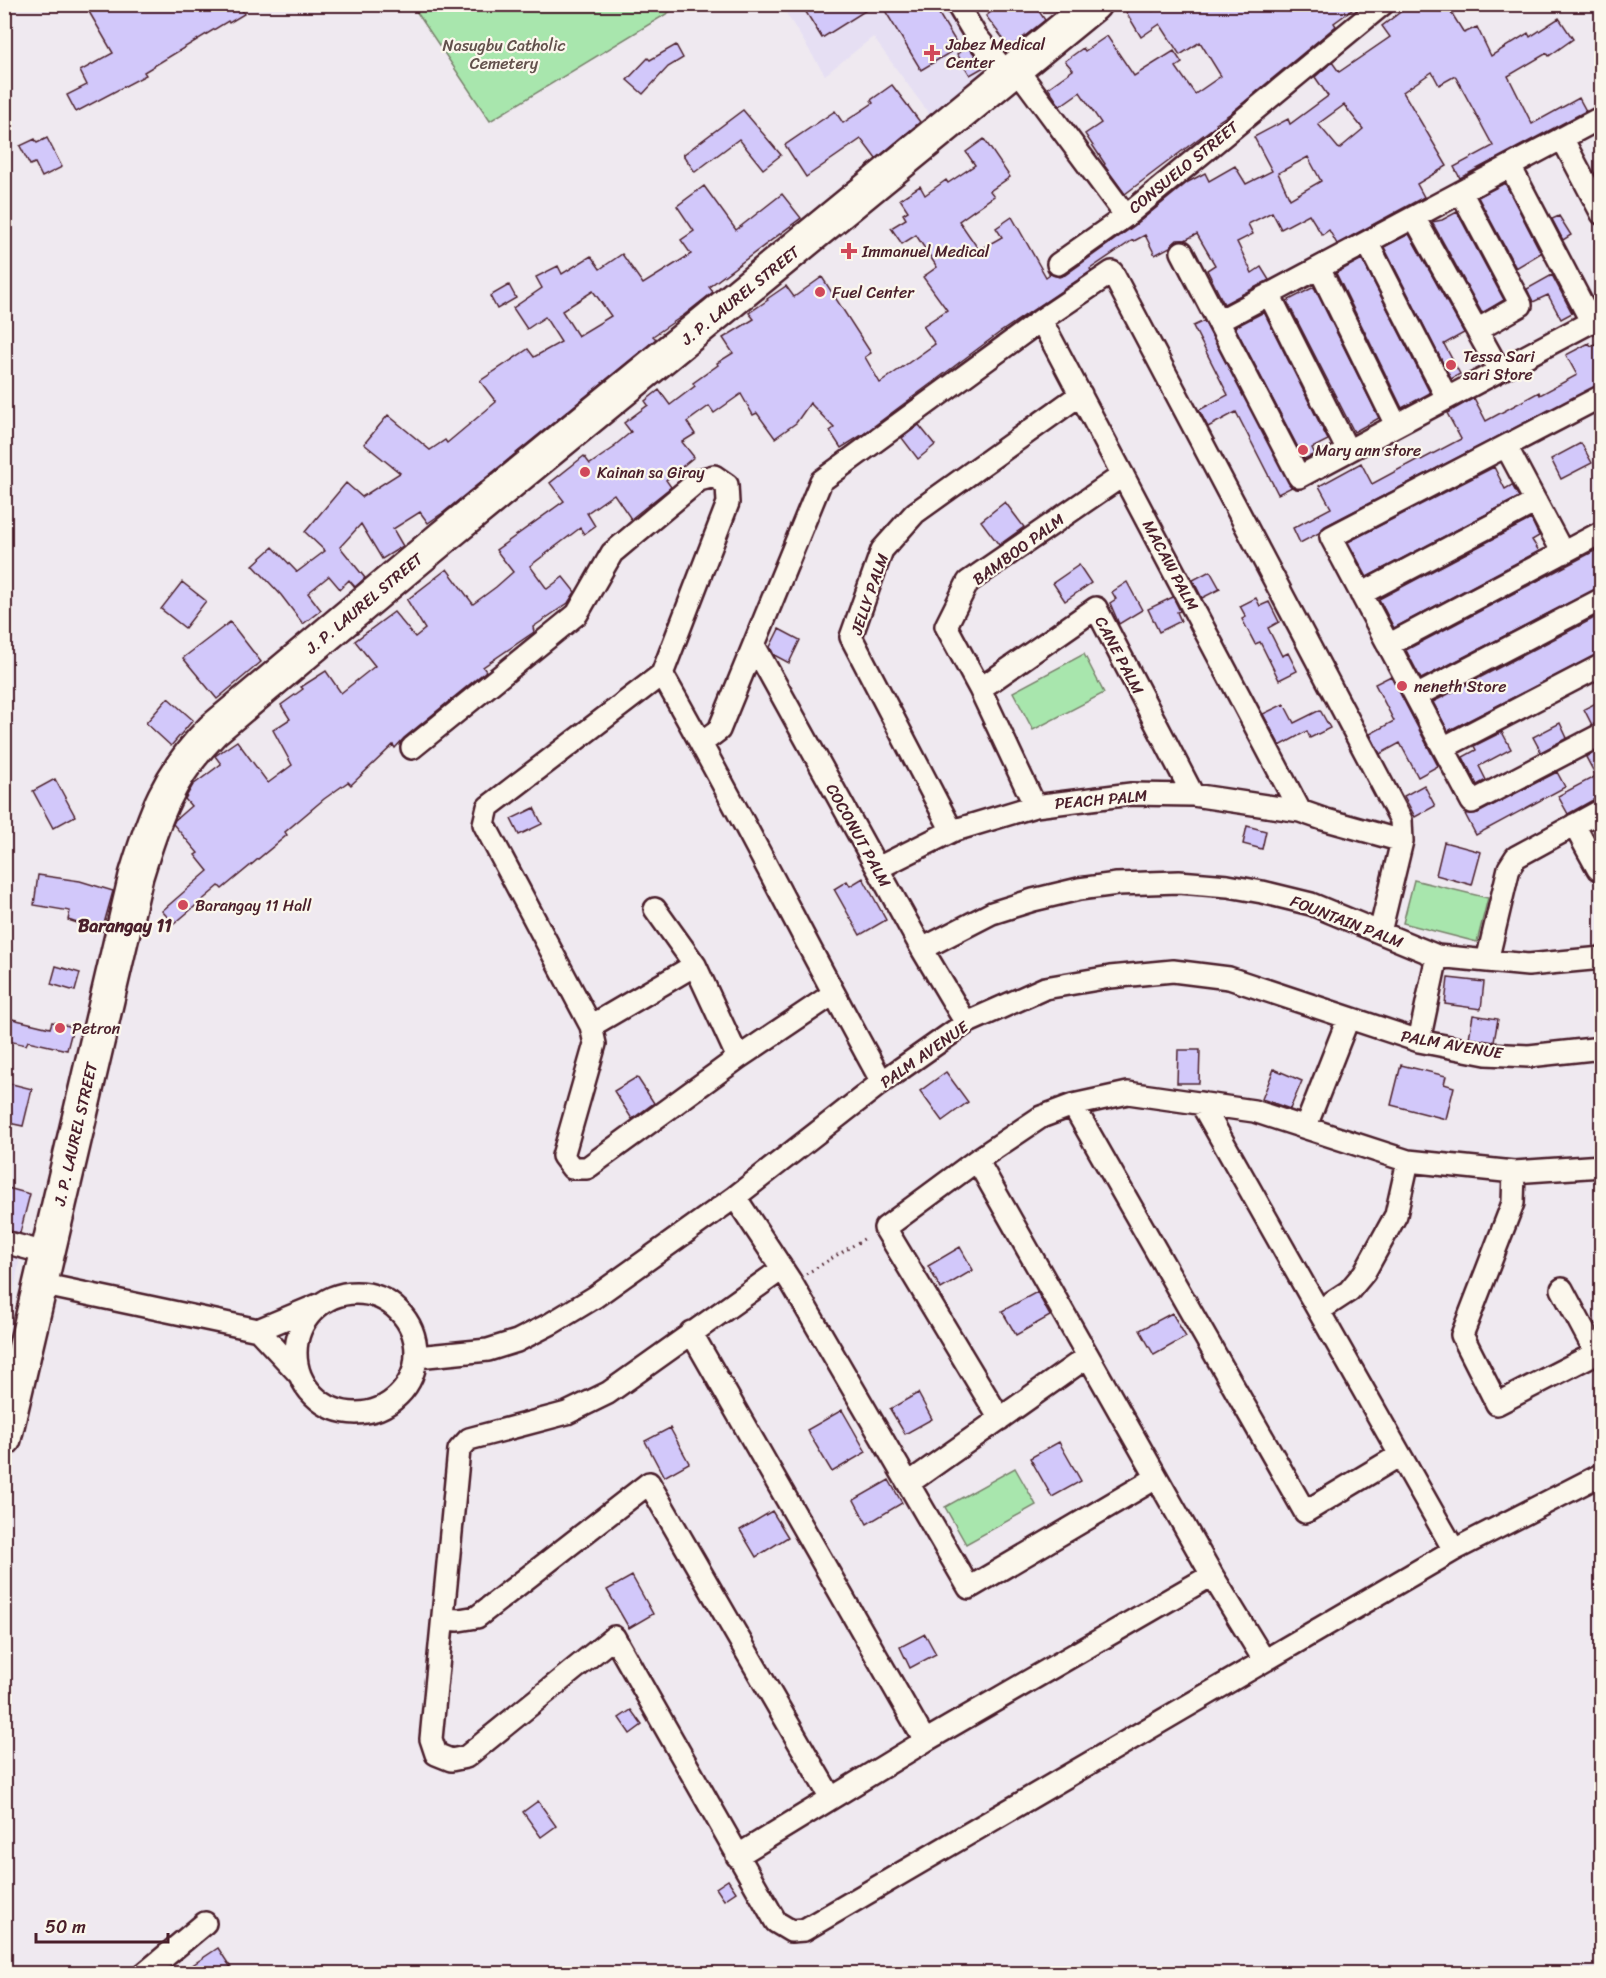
<svg xmlns="http://www.w3.org/2000/svg" width="1606" height="1978" viewBox="0 0 1606 1978" font-family="Sriracha,sans-serif">
  <rect width="100%" height="100%" fill="#efe9f0"/>
  <filter id="ink" filterUnits="userSpaceOnUse"><feTurbulence type="fractalNoise" baseFrequency=".0167" numOctaves="2"/><feDisplacementMap in="SourceGraphic" scale="12" xChannelSelector="R" yChannelSelector="G"/><feConvolveMatrix kernelMatrix="1 2 1 2 8 2 1 2 1" color-interpolation-filters="sRGB"/></filter>
  <g filter="url(#ink)">
    <path fill="#e6dff3" d="M781 5H949L990 70 930 115 873 37 825 75Z
      M5 1232 24 1235 5 1339Z"/>
    <path fill="#a8e6ad" stroke="#79826c" stroke-width="1.5" d="M412 5H681L490 121Z
      M1084 654 1104 693 1033 730 1013 692Z
      M1414 880 1488 898 1477 942 1403 923Z
      M1015 1468 1036 1505 966 1544 945 1507Z"/>
    <path fill="#d2c8fa" stroke="#4a1f2b" stroke-width="1.5" fill-rule="evenodd" d="M100 4H239L244 14 229 23 228 21 144 72 146 75 76 112 67 95 87 85 80 71 113 53 88 10Z
      M801 4H876L822 38Z
      M881 4H933L959 47 921 70Z
      M1001 4H1034L1045 20 1010 48 986 16Z
      M1138 4H1149L1153 11 1164 4H1360L1334 23 1336 26 1231 113 1216 123 1217 125 1202 136 1125 194 1104 165 1105 164 1085 134 1101 123 1080 92 1060 106 1048 88 1073 70 1065 61 1083 48 1085 51 1107 36 1134 76 1174 51 1182 63 1176 67 1195 94 1221 76 1200 42 1180 55 1160 24 1141 37 1126 12Z
      M1411 4H1446L1464 33 1477 27 1491 56 1528 33 1530 37 1559 18 1573 39 1549 56 1547 53 1508 76 1532 124 1579 98 1586 111 1460 178 1454 167 1493 146 1455 76 1439 85 1432 72 1403 92 1447 166 1417 184 1424 197 1337 244 1329 230 1322 235 1309 214 1281 229 1272 212 1248 224 1253 234 1237 242 1252 273 1261 267 1269 280 1224 304 1207 270 1215 265 1197 234 1185 240H1177L1170 247 1155 255 1145 235 1134 241 1133 240 1090 269 1091 271 999 333 862 435 841 448 830 431 834 428 810 403 796 423 775 438 757 413 753 415 741 394 714 413 709 406 687 422 695 434 682 442 694 457 666 480 671 487 631 519 614 494 587 513 595 526 584 534 580 528 530 566 547 589 563 577 575 592 568 603 533 627 534 632 483 667 486 671 404 738 395 748 393 745 351 785 348 782 324 799 285 832 287 835 222 889 219 886 174 924 162 911 208 871 195 855 198 853 173 824 175 820 191 806 185 799 193 785 221 764 215 756 237 741 268 783 292 765 273 730 290 719 281 705 303 689 301 687 326 671 341 693 375 666 355 641 394 612 415 637 425 629 407 600 447 569 473 604 496 587 513 572 496 550 564 501 550 483 584 456 590 464 615 447 614 446 631 432 624 423 648 405 645 401 659 390 670 405 695 386 693 383 718 365 717 363 733 353 723 338 754 319 749 313 768 300 767 299 786 286 794 297 822 277 871 353 865 357 880 383 935 344 923 326 947 310 923 277 937 267 916 235 902 244 891 228 906 219 903 214 908 211 900 199 920 186 925 195 946 180 948 183 975 165 966 152 984 139 1010 177 990 191 994 196 959 221 979 250 1002 237 996 228 1012 217 1046 277 1050 274 1059 277 1065 275 1134 226 1188 182 1205 173 1209 181 1235 166 1246 184 1272 171 1254 137 1288 119 1290 124 1328 96 1315 77 1332 62 1339 72 1390 37 1382 26ZM1344 105 1363 129 1339 149 1318 124ZM1308 157 1321 181 1290 199 1278 173Z
      M676 45 683 58 668 67 643 94 627 80 648 58 650 60Z
      M968 46 984 67 970 75 957 54Z
      M892 85 920 122 876 159 861 139 806 177 785 145 835 111 843 123 873 103 871 100Z
      M743 110 781 155 763 169 739 139 695 172 683 155Z
      M47 138 62 167 42 177 35 163 30 165 20 146 35 139 37 143Z
      M1505 183 1541 253 1516 268 1478 197Z
      M704 186 736 230 782 194 801 218 709 287 713 292 684 315 653 336 656 339 444 512 428 523 420 512 393 529 403 546 382 559 361 524 340 547 365 578 355 587 349 580 340 589 329 576 308 593 321 610 303 624 281 595 253 565 273 547 297 572 325 551 305 532 346 483 362 497 400 473 364 444 388 415 430 450 445 440 447 443 496 402 480 381 528 349 534 357 561 342 545 317 527 329 513 308 542 288 536 277 558 266 562 274 591 256 600 269 622 254 643 284 691 254 681 240 694 231 677 206ZM593 291 611 316 578 336 562 311Z
      M1457 212 1504 300 1482 313 1432 222 1442 220Z
      M1559 216 1571 235 1563 240 1552 219Z
      M1409 234 1464 333 1444 344 1460 374 1451 379 1384 247Z
      M1362 259 1430 393 1402 408 1336 273Z
      M1552 275 1572 313 1561 319 1548 295 1533 302 1527 289Z
      M509 285 516 298 497 309 490 296Z
      M1314 287 1379 418 1354 432 1287 301Z
      M1264 312 1328 440 1312 448 1315 454 1304 459 1235 327Z
      M1204 321 1292 487 1278 494 1236 412 1208 427 1199 410 1228 395 1193 326Z
      M1602 341V383L1325 526 1319 533 1300 543 1293 528 1331 508 1319 486 1361 463 1372 484 1420 458 1421 460 1461 439 1447 413 1474 398 1486 421 1539 392 1540 395 1577 375 1566 355 1589 343 1591 346Z
      M919 425 935 445 918 459 902 438Z
      M1581 443 1592 463 1561 479 1551 459Z
      M1494 467 1505 489 1512 485 1519 497 1367 577 1348 542Z
      M1005 502 1024 527 999 545 981 521Z
      M1531 519 1539 536 1532 540 1539 551 1394 628 1379 599Z
      M1602 547V586L1421 679 1406 650Z
      M1079 565 1091 583 1065 601 1053 583Z
      M1210 571 1220 589 1202 598 1193 580Z
      M182 582 206 601 185 628 161 609Z
      M1127 582 1142 610 1119 624 1110 603 1116 599 1112 592Z
      M1173 597 1180 611 1177 612 1181 621 1159 632 1148 609Z
      M1256 598 1260 606 1269 602 1279 622 1268 628 1282 656 1288 653 1297 671 1279 680 1260 642 1255 644 1242 619 1246 617 1240 606Z
      M1602 614V652L1448 731 1433 702Z
      M230 622 261 662 217 699 183 658Z
      M779 629 800 640 789 663 774 655 770 647Z
      M1391 676 1438 766 1418 777 1400 743 1380 754 1370 734 1394 721 1375 684Z
      M168 698 193 720 171 746 146 723Z
      M1602 700V721L1592 725 1584 709Z
      M1284 704 1294 723 1320 710 1330 728 1310 738 1307 731 1280 746 1263 714Z
      M1560 723 1567 738 1541 752 1533 737Z
      M1502 732 1511 749 1479 766 1486 780 1477 785 1463 757 1476 750 1474 746Z
      M1602 749V795L1568 814 1558 796 1596 776 1586 757Z
      M1557 772 1565 787 1476 835 1465 814 1478 813Z
      M55 779 75 816 53 828 33 791Z
      M1424 785 1435 806 1415 817 1404 796Z
      M534 808 542 824 519 835 511 819Z
      M1247 826 1266 831 1262 849 1243 844Z
      M1444 842 1481 852 1472 885 1436 875Z
      M38 875 80 881 113 891 102 931 68 920 70 911 34 905Z
      M863 878 886 920 860 935 834 889 847 881 850 886Z
      M56 966 80 973 75 991 51 984Z
      M1448 978 1484 982 1481 1009 1445 1004Z
      M1473 1015 1498 1019 1494 1042 1469 1038Z
      M4 1017 50 1028 52 1022 73 1027 67 1050 28 1041 26 1045 4 1040Z
      M1178 1050H1200L1199 1083H1177Z
      M1401 1065 1446 1076 1444 1084 1454 1087 1446 1119 1391 1105Z
      M1274 1069 1302 1081 1290 1109 1262 1099Z
      M946 1072 968 1102 942 1121 920 1091Z
      M637 1077 654 1103 632 1119 614 1091Z
      M4 1082 32 1089 23 1126 4 1122Z
      M4 1187 30 1194 20 1233 4 1230Z
      M960 1247 973 1270 941 1289 928 1266Z
      M1037 1292 1050 1316 1016 1335 1002 1311Z
      M1172 1313 1186 1337 1154 1355 1140 1330Z
      M918 1393 932 1419 905 1434 890 1409Z
      M842 1410 866 1452 832 1472 807 1430Z
      M670 1428 689 1463 664 1477 645 1441Z
      M1059 1442 1081 1481 1052 1497 1030 1458Z
      M889 1480 902 1503 867 1524 854 1500Z
      M772 1511 788 1537 756 1557 740 1530Z
      M632 1576 653 1614 629 1628 607 1590Z
      M925 1634 936 1654 910 1668 900 1647Z
      M631 1710 642 1725 630 1734 619 1718Z
      M538 1801 556 1826 541 1837 523 1812Z
      M728 1880 736 1892 724 1900 716 1888Z
      M218 1948 235 1974H179Z"/>
    <g fill="none" stroke-linecap="round" stroke-linejoin="round">
      <defs>
        <path id="minor" d="M957 4 976 36 1008 75
          M1016 68 1126 216
          M1562 138 1602 214
          M1510 166 1591 321
          M1461 192 1521 305 1477 330
          M1414 217 1499 370
          M1367 242 1447 398
          M1182 252 1299 477 1602 316
          M1058 264 1126 216 1383 4
          M1319 268 1396 425
          M1269 294 1348 451
          M1041 320 1300 811
          M1219 321 1602 117
          M1602 396 1331 537 1472 802 1602 734
          M1506 446 1563 553
          M1361 594 1536 502
          M754 645 922 949 966 1023
          M1388 645 1602 532
          M662 674C739 808 807 947 882 1082
          M980 689 1096 608 1193 795
          M1416 696 1602 599
          M702 743 719 730 821 481 1041 320 1112 272 1401 820 1402 841 1380 932
          M412 748 577 614 612 553 699 480 714 476 727 485 728 503 662 674 488 807 484 824 591 1026 595 1044 563 1156 572 1168H587L738 1058 833 994
          M1443 748 1602 665
          M1035 806 980 689 946 626 968 582 1123 475
          M1574 825 1598 869 1602 870
          M952 831 851 637 882 550 915 513 1081 394
          M878 868 952 831 1035 806 1131 794 1193 795 1300 811 1323 819 1402 841
          M655 909 695 965 738 1058
          M922 949 992 913 1033 900 1079 889 1117 884 1179 882 1228 886 1262 892 1311 904 1437 956 1528 965 1602 958
          M1487 961 1509 868 1516 857 1602 810
          M591 1026 695 965
          M1419 1041 1437 956
          M1201 1103 1454 1550
          M1073 1105 1305 1512 1400 1455
          M1306 1126 1348 1019
          M977 1160 1212 1575 1264 1660
          M1514 1172 1513 1203 1462 1335 1497 1404 1602 1350
          M735 1197 791 1282 969 1588 1156 1478
          M4 1242 46 1253
          M782 1269 608 1393 567 1413 469 1439 459 1450 431 1739 436 1754 451 1760 466 1757 614 1637 776 1922 791 1931 804 1930 1454 1550 1602 1474
          M40 1284 258 1330 318 1305
          M1562 1289 1596 1353
          M296 1353a60 60 0 1 1 120 0a60 60 0 1 1-120 0Z
          M1320 1310 1349 1291 1364 1273 1396 1215 1408 1161
          M258 1330 300 1375
          M691 1332 925 1741
          M417 1357 488 1350 517 1341 552 1323 595 1297 735 1197 882 1082 966 1023 1045 988 1110 977 1173 971 1229 978 1419 1041 1486 1054 1529 1056 1602 1048
          M1000 1419 885 1228 977 1160 1041 1117 1073 1105 1128 1093 1254 1111 1408 1161 1514 1172 1602 1166
          M909 1483 1087 1357
          M443 1619 459 1620 477 1617 649 1483 831 1798
          M737 1856 925 1741 1212 1575
          M144 1974 205 1923"/>
        <path id="primary" d="M4 1439 136 876C154 817 168 775 213 730L442 538 1094 4"/>
      </defs>
      <use href="#minor" stroke="#4a1f2b" stroke-width="26"/>
      <use href="#primary" stroke="#4a1f2b" stroke-width="38"/>
      <path stroke="#4a1f2b" stroke-width="3" stroke-dasharray="1.5 4.5" stroke-linecap="butt" d="M806 1274 867 1237"/>
      <use href="#minor" stroke="#fbf7ec" stroke-width="21"/>
      <use href="#primary" stroke="#fbf7ec" stroke-width="33"/>
    </g>
  </g>
  <g fill="#d1495b" stroke="#fbf7ec" stroke-width="2">
    <path d="M929 44h6v6h6v6h-6v6h-6v-6h-6v-6h6z"/>
    <path d="M846 242h6v6h6v6h-6v6h-6v-6h-6v-6h6z"/>
    <circle cx="820" cy="292" r="6"/>
    <circle cx="1451" cy="365" r="6"/>
    <circle cx="1303" cy="450" r="6"/>
    <circle cx="585" cy="472" r="6"/>
    <circle cx="1402" cy="686" r="6"/>
    <circle cx="183" cy="905" r="6"/>
    <circle cx="60" cy="1028" r="6"/>
  </g>
  <g text-anchor="middle" stroke-width="4.5" stroke-linejoin="round" paint-order="stroke">
    <g font-size="16" fill="#4a1f2b" stroke="#fbf7ec" text-anchor="start">
      <text x="946" y="50">Jabez Medical<tspan x="946" dy="18">Center</tspan></text>
      <text x="862" y="257">Immanuel Medical</text>
      <text x="832" y="298">Fuel Center</text>
      <text x="1463" y="362">Tessa Sari<tspan x="1463" dy="18">sari Store</tspan></text>
      <text x="1315" y="456">Mary ann store</text>
      <text x="597" y="478">Kainan sa Giray</text>
      <text x="1414" y="692">neneth Store</text>
      <text x="195" y="911">Barangay 11 Hall</text>
      <text x="72" y="1034">Petron</text>
    </g>
    <g font-size="16" fill="#62514c" stroke="#fbf7ec">
      <text x="504" y="51">Nasugbu Catholic<tspan x="504" dy="18">Cemetery</tspan></text>
    </g>
    <g font-size="16" fill="#4a1f2b" stroke="#fbf7ec">
      <text transform="translate(1183 167) rotate(-39)" y="6">CONSUELO STREET</text>
      <text transform="translate(740 295) rotate(-39)" y="6">J. P. LAUREL STREET</text>
      <text transform="translate(1018 549) rotate(-36)" y="6">BAMBOO PALM</text>
      <text transform="translate(1171 565) rotate(62)" y="6">MACAW PALM</text>
      <text transform="translate(869 594) rotate(-71)" y="6">JELLY PALM</text>
      <text transform="translate(364 603) rotate(-40)" y="6">J. P. LAUREL STREET</text>
      <text transform="translate(1120 655) rotate(62)" y="6">CANE PALM</text>
      <text transform="translate(1101 799) rotate(-5)" y="6">PEACH PALM</text>
      <text transform="translate(859 835) rotate(61)" y="6">COCONUT PALM</text>
      <text transform="translate(1347 921) rotate(21)" y="6">FOUNTAIN PALM</text>
      <text transform="translate(1452 1044) rotate(10)" y="6">PALM AVENUE</text>
      <text transform="translate(924 1054) rotate(-35)" y="6">PALM AVENUE</text>
      <text transform="translate(75 1134) rotate(-77)" y="6">J. P. LAUREL STREET</text>
    </g>
    <g font-size="18" font-weight="bold" fill="#4a1f2b" stroke="#fbf7ec">
      <text x="125" y="932">Barangay 11</text>
    </g>
  </g>
  <rect width="1606" height="1978" fill="none" stroke="#fbf7ec" stroke-width="24"/>
  <rect x="12" y="12" width="1582" height="1954" fill="none" stroke="#4a1f2b" stroke-width="2" filter="url(#ink)"/>
  <path d="M36 1933v9h132v-9" fill="none" stroke="#4a1f2b" stroke-width="3"/>
  <text x="45" y="1933" font-size="18" fill="#4a1f2b" stroke="#fbf7ec" stroke-width="4.5" paint-order="stroke">50 m</text>
</svg>
